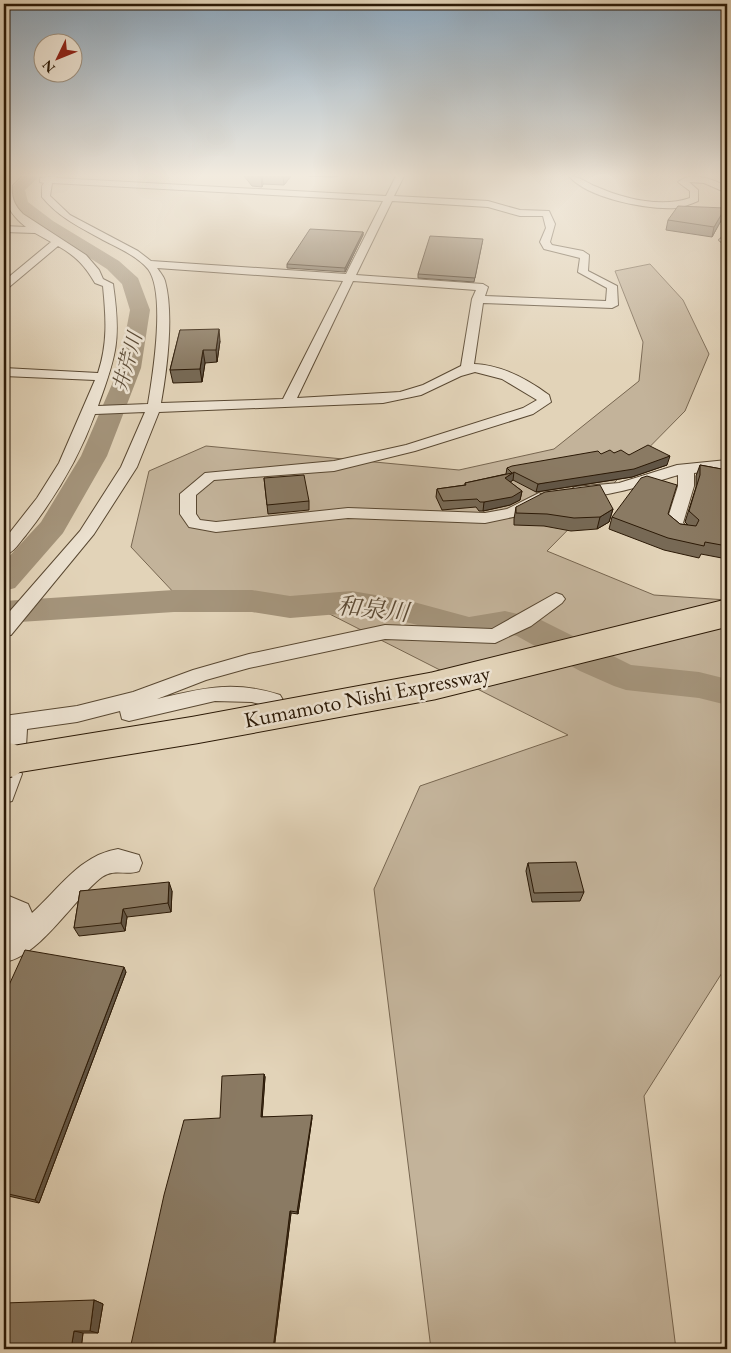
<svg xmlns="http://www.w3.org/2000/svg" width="731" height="1353" viewBox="0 0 731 1353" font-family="'EB Garamond','Noto Serif JP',serif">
  <rect width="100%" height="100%" fill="#e2d3b8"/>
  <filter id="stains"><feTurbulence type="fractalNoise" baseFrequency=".004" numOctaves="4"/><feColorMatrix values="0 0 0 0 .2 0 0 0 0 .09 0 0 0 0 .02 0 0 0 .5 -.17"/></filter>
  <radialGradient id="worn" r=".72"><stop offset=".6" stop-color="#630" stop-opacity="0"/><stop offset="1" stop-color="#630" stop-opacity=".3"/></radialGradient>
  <path fill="#c3b39a" stroke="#776650" d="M650 264 683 300 709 354 685 411 547 551 654 595 727 600V965L644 1096 676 1349H431L374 889 420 786 568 735 300 599 177 596 131 547 149 471 206 446 459 470 554 449 639 381 643 342 615 271Z"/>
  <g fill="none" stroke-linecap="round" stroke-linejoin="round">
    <path fill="#a4947b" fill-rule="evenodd" d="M24 176H40L25 190 28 202 53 221 119 261 138 278 150 310 141 368 107 456 63 533 15 588 4 591V562L41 522 81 456 119 368 130 310 122 284 107 269 41 227 15 207 10 189Z
      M174 590H252L290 596 352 591 410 601 469 617 505 611 539 619 631 665 699 672 727 679V705L699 698 626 690 614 686 580 671 517 636 505 633 469 639 410 623 352 613 290 618 252 612H174L4 623V601Z"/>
    <defs>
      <path id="street" d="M12 176H21L12 185C11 197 14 205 23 214L86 255 99 270 103 279 113 284C121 339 117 354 98 406L148 404C153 374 166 293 148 269 137 256 118 248 103 240 81 228 58 217 42 197V186L44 183 40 182V178L57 176 56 178 386 196 396 176H404L394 196 488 201 520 210 549 211 555 224 550 242 552 245 583 251 589 255 588 271 617 286 618 305 612 308 483 303 474 364C502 365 527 379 549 395L551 402 533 414 415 451 334 471 214 480 196 495V514L200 520 216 522 348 508 485 513 507 509 539 493 547 498 518 516 485 523 348 518 216 532 189 527 180 514V494L205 473 334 461 406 445 523 408 537 400 502 379 475 372 461 376 421 395 383 403 159 412 137 467 94 534 11 635 4 636V618L80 531 121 467 145 412 95 414C79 458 55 498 26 535 19 543 14 553 4 555V540L37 498 59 463 95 380 4 376V368L98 373C108 343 106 317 103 286L95 283C85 266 76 256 58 246L8 288 4 289V281L51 242 35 233 4 232V226L26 227C11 215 4 204 4 184ZM52 183 383 201 346 274 151 261 138 251 70 215 50 196ZM392 201 488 207 520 216H543L546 228 540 242 544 249 580 258 578 272 607 288 606 301 485 296 488 287 483 284 356 275ZM157 268 343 281 283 399 161 403C167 370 174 314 165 281 164 277 160 272 157 268ZM353 281 476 290 472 299 461 366 423 385 400 392 297 398Z
        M569 176C580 176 586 183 597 187 624 199 662 208 690 198V191L678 182C692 171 713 179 727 187V193L704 183 689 182 698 190V201C691 204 683 207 676 208 647 210 587 198 569 176Z
        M727 233V247L719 240Z
        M727 460V469L694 473V486L683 523 693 532 691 536C681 538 672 532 666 524L678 486V475C661 480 578 508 567 492L575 487 619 483 677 465Z
        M556 593 562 595 565 599 562 603 531 626 495 643 385 639 249 668 206 680 157 699C203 688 234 680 280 695L283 700 280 705 273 708 252 702 215 701 129 721 122 719 120 711 77 722 27 729 26 747 23 753 15 756 7 753 4 747V716L77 706 133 692 193 670 249 654 385 625 492 629Z
        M11 765 19 768 22 774 12 801 4 803V767Z
        M118 849 139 855 142 863 139 871C126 876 115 868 102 877 75 897 39 958 4 962V936L8 934 7 919 4 918V894L28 904 32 913C59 889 80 855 118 849Z"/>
    </defs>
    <use href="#street" stroke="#594832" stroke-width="2"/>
    <use href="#street" fill="#ece2d1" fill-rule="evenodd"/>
    <defs>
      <path id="highway-bridge-far1" d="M4 761 195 730 433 686 727 613"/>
      <path id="highway-bridge" d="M4 761 8 760"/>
    </defs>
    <use href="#highway-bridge-far1" stroke="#2b1906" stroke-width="29" stroke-linecap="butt"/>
    <use href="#highway-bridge" stroke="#2b1906" stroke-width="36" stroke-linecap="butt"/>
    <use href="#highway-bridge-far1" stroke="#e2d3b8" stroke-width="27"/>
    <use href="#highway-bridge" stroke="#e2d3b8" stroke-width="34"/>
  </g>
  <path fill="#776955" stroke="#2b1906" d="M244 176H291L284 185 263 184 262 187 252 186Z
    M308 176H338L332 177Z
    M723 217 712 237 666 230 668 220Z
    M363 232V235L345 272 287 268V264Z
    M482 243 474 282 418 278V274Z
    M180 330 220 341 217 362 205 363 202 382 173 383 170 370Z
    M727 335V350L722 349Z
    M727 426V438L723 436 726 427Z
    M614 453 629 455 667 465 632 477 536 492 513 480 510 482 522 491 520 500 510 505 483 511H479L476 507 442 510 436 497 437 489 465 485V483L506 474 507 468Z
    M700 465 727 470V559L701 554 699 558 664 550 609 529 612 517 668 514 680 524 688 525 685 522 696 487V476Z
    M264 478 309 501V510L268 514Z
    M516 507 613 509 609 522 597 529 571 531 544 526 514 525V519Z
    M528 863 584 892 580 901 532 902 526 871Z
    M80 891H172L171 912 127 917 125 931 79 936 74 928Z
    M126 972 39 1203 4 1195V996Z
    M264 1074 265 1077 262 1117 312 1118 298 1214 291 1213 274 1349H130Z
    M94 1300 103 1304 98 1333H83L81 1349H4Z"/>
  <path fill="#615545" stroke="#2b1906" d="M261 176H262L263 184 262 187Z
    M283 176H291L284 185Z
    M725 208 723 217 712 237 714 227Z
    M363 232V235L345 272V268Z
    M219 329 220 341 217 362 216 350Z
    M203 350 205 363 202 382 200 369Z
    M670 456 667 465 632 477 536 492 538 484Z
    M514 472 513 480 504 487 505 478Z
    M522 491 520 500 510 505 483 511 484 502Z
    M613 509 609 522 597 529 600 517Z
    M169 882 172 891 171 912 168 903Z
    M123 909 127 917 125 931 121 923Z
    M124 967 126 972 39 1203 35 1200Z
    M264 1074 265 1077 262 1120 261 1117Z
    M312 1115V1118L298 1214 297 1212Z
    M290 1211 291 1213 274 1349H273Z
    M94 1300 103 1304 98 1333 90 1331Z
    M74 1331 83 1333 81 1349H71Z"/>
  <path fill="#8a7a63" stroke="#2b1906" d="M678 206 725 208 714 227 668 220Z
    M310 229 363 232 345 268 287 264Z
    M430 236 483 239 475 278 418 274Z
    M219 329 216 350H203L200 369 170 370 180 330Z
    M727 335V343L725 342Z
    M648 445 670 456 634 469 538 484 514 472 505 478 522 491 512 497 484 502H480L477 499 443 501 437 489 466 485 465 483 512 473 507 468 512 466 598 451 601 454 610 450 614 453 621 450 629 455Z
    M700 465 727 470V546L705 542 704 546 668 538 612 517 641 478 647 476 677 485 668 514 680 524 696 526 699 520 689 511 700 475Z
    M304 475 309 501 267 505 264 478Z
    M600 485 613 509 600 517 574 518 547 514 516 513V507L545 492Z
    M576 862 584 892 534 893 528 863Z
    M169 882 168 903 123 909 121 923 74 928 80 891Z
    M25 950 124 967 35 1200 4 1193V996Z
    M264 1074 261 1117 312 1115 297 1212 290 1211 273 1349H130L164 1195 184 1120 220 1118 222 1076Z
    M94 1300 90 1331H74L71 1349H4V1303Z"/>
  <linearGradient id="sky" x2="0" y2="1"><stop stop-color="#8da7bc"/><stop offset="0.48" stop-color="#f2ebdf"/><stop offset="1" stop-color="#f2ebdf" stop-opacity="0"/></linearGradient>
  <rect width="731" height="365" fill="url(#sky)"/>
  <g text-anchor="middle" stroke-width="5" stroke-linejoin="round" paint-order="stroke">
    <g font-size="20" font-style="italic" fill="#5b4a35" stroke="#ece2d1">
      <text transform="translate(127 362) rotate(-74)" y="7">井芹川</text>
    </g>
    <g font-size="22" fill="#2b1906" stroke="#ece2d1">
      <text transform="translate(367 696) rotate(-11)" y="8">Kumamoto Nishi Expressway</text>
    </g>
    <g font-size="24" font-style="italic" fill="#5b4a35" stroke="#ece2d1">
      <text transform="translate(373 609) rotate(6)" y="8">和泉川</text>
    </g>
  </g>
  <rect width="731" height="1353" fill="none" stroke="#e2d3b8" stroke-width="20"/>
  <rect x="5" y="5" width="721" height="1343" fill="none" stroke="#2b1906" stroke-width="2.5"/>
  <rect x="10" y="10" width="711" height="1333" fill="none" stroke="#2b1906"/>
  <g transform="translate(58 58) rotate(227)"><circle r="24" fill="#ece2d1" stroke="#9f9280"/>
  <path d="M0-4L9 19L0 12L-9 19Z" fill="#8f2418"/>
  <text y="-8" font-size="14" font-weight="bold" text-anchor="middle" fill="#2b1906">N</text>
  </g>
  <rect width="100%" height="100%" filter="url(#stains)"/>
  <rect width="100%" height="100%" fill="url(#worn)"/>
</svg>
